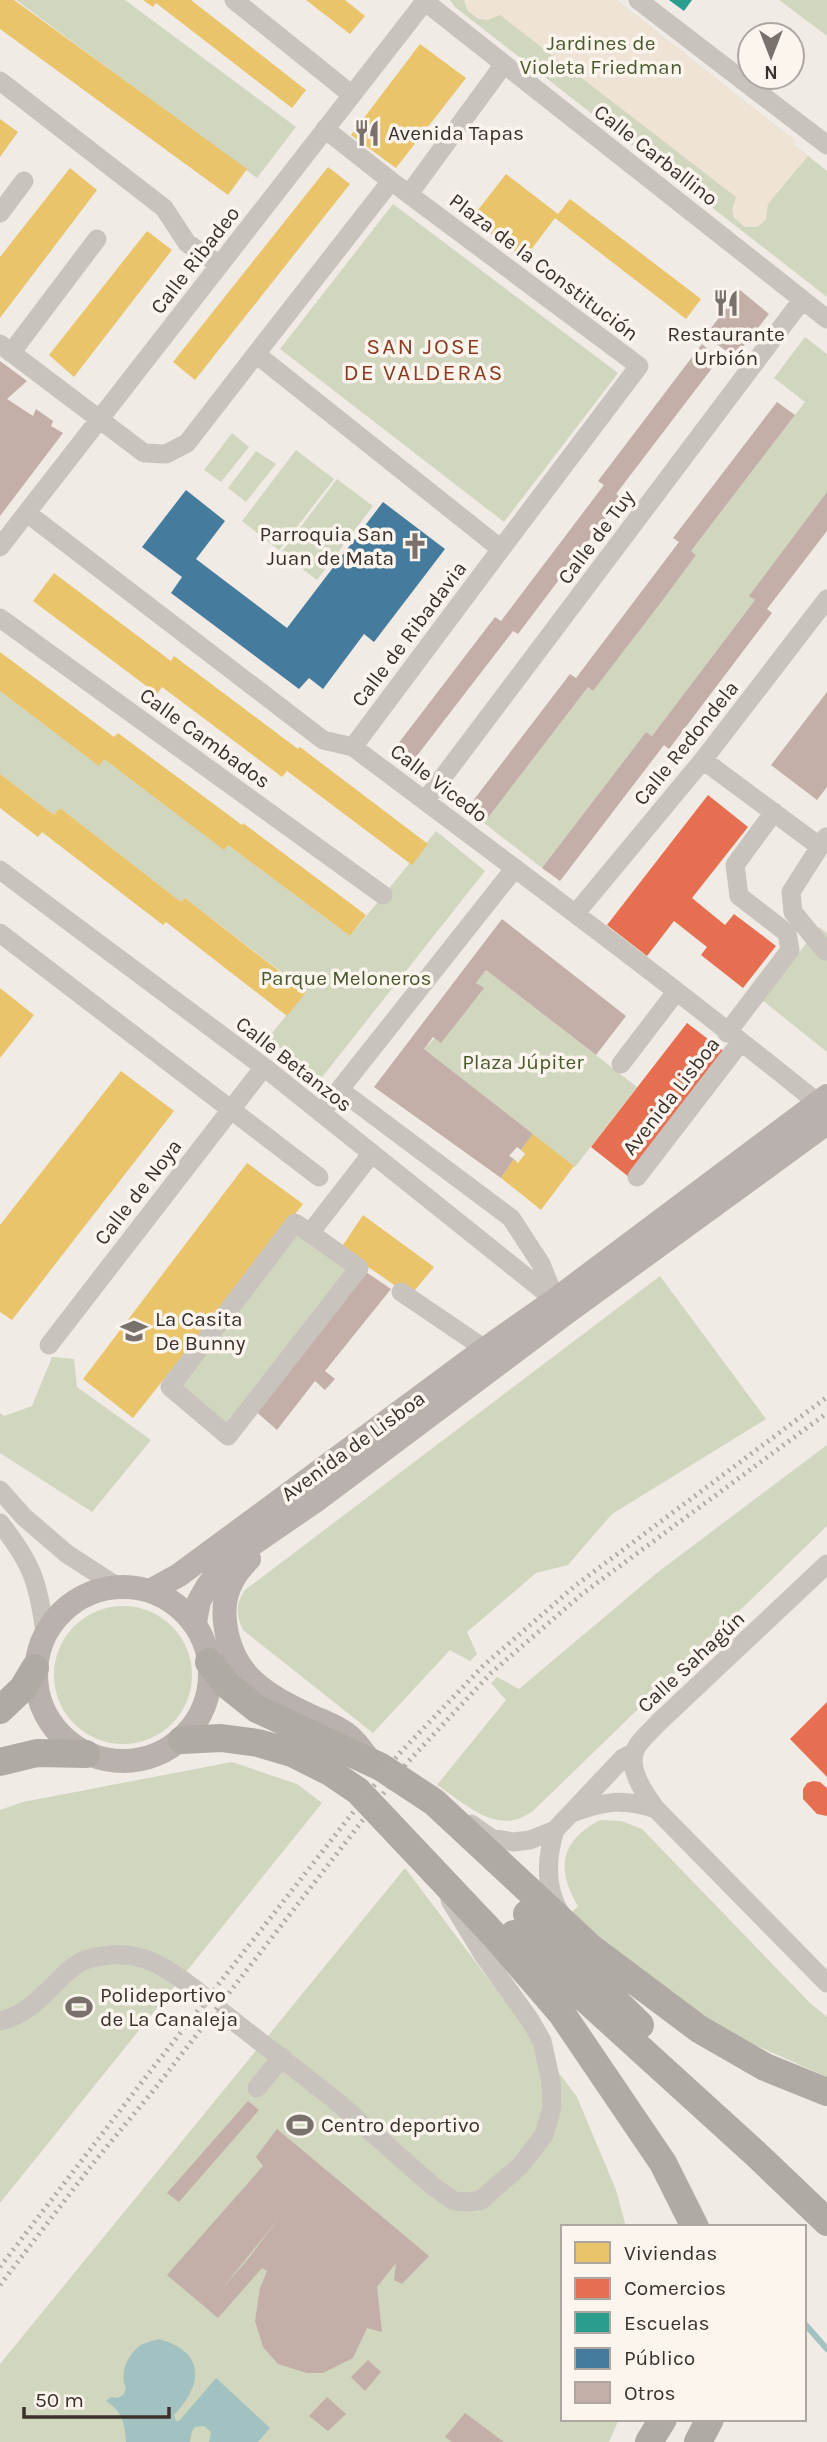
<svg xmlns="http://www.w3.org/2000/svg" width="827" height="2442" viewBox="0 0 827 2442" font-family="Karla,sans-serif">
  <rect width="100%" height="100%" fill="#f0ebe5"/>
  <path fill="#d1d6bf" d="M16 0H125L296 127 257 178Z
    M450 0H616L795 141 793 144 827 171V297L455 7Z
    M780 0H827V36L779 0Z
    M393 204 618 373 504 522 280 349Z
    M805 337 827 354V493L750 596 755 600 652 736 646 732 542 868 484 823 588 687 593 691 696 555 691 551 805 402 774 378Z
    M232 433 249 447 221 482 204 470Z
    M296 450 334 479 279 550 242 521Z
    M256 451 276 464 246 502 228 488Z
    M337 479 373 506 317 580 281 553Z
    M0 691 99 765 104 759 224 849 228 845 350 936 436 831 485 871 319 1081 268 1038 306 991 185 898 181 902 60 808 54 815 0 774Z
    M819 927 827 933V1052L762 1000Z
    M486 970 637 1087 575 1167 424 1049 483 988 476 983Z
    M294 1222 360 1268 227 1437 169 1387Z
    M660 1276 766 1419 612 1514 568 1565 536 1573 467 1632 477 1654 470 1661 450 1650 373 1733 243 1630C236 1614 235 1605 245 1590Z
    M52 1357 74 1359 77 1387 151 1440 92 1512 0 1453V1413L4 1416 32 1406Z
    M827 1445V1526L534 1810C498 1838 468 1805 437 1785L506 1700 491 1683 497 1677 519 1689 658 1572Z
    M54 1675a69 69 0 1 1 138 0a69 69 0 1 1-138 0Z
    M232 1762 297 1784 322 1803 0 2203V1810L23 1802Z
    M600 1820 621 1821 642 1829 810 2003 827 2017V2077L746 2041 696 2011 570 1914 578 1906C556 1869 560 1841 600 1820Z
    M405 1868 577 2097 616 2190 626 2227H563V2419H619L609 2442H0V2364Z"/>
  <path fill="#eee3d5" d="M464 0H616L795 141 793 144 808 156 768 204 766 220 757 227H745L734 218 732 210 736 197 500 15 488 20 478 19 467 10Z"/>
  <path fill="#a1c2c1" d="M159 2339C205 2352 204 2383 174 2415L176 2421 180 2420 216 2378 270 2428 258 2442H209L211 2432 204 2426 195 2427 192 2431 190 2442H126C125 2424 122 2411 106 2401L111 2397 118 2398 124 2394 126 2388C119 2374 127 2357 138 2347 143 2343 152 2341 159 2339Z"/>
  <path fill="#e9c46a" d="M0 0H14L247 169 228 195 0 29Z
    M143 0H191L306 90 292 108 156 3 153 7Z
    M306 0H345L365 16 350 34Z
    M420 44 466 78 396 168 351 135Z
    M0 119 18 132 0 157Z
    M328 167 350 184 195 380 173 362Z
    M70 168 97 190 0 318V257Z
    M506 174 558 214 570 199 701 299 686 319 555 218 524 259 471 219Z
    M147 231 172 250 74 377 49 355Z
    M54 573 171 661 174 656 298 749 300 747 428 844 412 865 287 771 282 777 162 687 157 694 33 601Z
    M0 652 114 737 118 733 242 825 243 823 366 915 350 936 228 845 224 850 104 759 99 766 0 691Z
    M0 774 54 815 60 808 181 902 185 898 306 992 287 1016 166 922 163 925 42 832 38 837 0 808Z
    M0 988 34 1015 0 1058Z
    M121 1071 174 1111 12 1320 0 1312V1225Z
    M533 1134 574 1166 541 1210 501 1178 514 1159 518 1163 525 1154 521 1150Z
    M247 1163 303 1204 133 1418 83 1379Z
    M363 1215 434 1267 410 1296 341 1248Z"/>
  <path fill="#e76f51" d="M708 795 748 827 692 898 725 925 734 914 776 946 743 988 701 955 707 947 674 921 647 956 607 925Z
    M687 1023 725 1052 629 1177 591 1147Z
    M827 1702V1777L790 1739Z
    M813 1781 820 1782 827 1788V1816L817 1814 803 1799V1789L807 1783Z"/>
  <path fill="#2a9d8f" d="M669 0H692L684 11Z"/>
  <path fill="#457b9d" d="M186 490 225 521 196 559 287 628 383 502 445 549 374 642 364 634 323 689 309 678 299 689 171 593 182 577 142 547Z"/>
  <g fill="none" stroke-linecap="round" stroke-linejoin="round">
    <path stroke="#a1c2c1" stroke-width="6" d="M804 2323 827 2349"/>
  </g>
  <path fill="#c3afa7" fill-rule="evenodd" d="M740 290 769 314 735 357 705 336Z
    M702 344 719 359 616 494 621 498 552 589 518 634 513 631 409 766 391 753 495 617 501 621 604 485 598 481Z
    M0 361 27 381 7 399 33 416 36 409 53 421 51 426 63 433 0 516Z
    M777 402 795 415 691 551 696 555 662 601 593 691 588 687 484 823 466 810 570 674 576 678 679 542 673 538Z
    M827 492V531L767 609 772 613 669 749 664 745 560 881 542 868 646 732 652 736 755 600 749 596Z
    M827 692V787L817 800 771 765Z
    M502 919 626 1016 596 1055 486 970 476 983 484 988 441 1043 433 1037 424 1049 533 1134 521 1150 517 1147 509 1156 514 1159 501 1178 374 1087Z
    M360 1268 391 1289 325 1371 335 1379 325 1390 315 1381 277 1430 251 1407Z
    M248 2101 259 2110 179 2202 167 2193Z
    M277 2129 429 2256 402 2284 394 2280 396 2263 377 2287 382 2332 367 2328 353 2358 323 2373H307L278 2364 263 2347 255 2321 260 2288 267 2271 262 2268 218 2318 167 2275 263 2166 256 2157ZM279 2218 248 2259 221 2290Z
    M368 2360 381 2372 365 2391 351 2377Z
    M327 2397 346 2414 328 2431 309 2416Z
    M465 2413 504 2442H452L445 2437Z"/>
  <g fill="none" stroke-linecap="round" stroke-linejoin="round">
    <path stroke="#ccc6c0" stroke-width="19" stroke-dasharray="19 10" stroke-linecap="butt" d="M196 1990 231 2019"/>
    <path stroke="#c9c3be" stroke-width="19" d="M234 0 352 95
      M423 0 827 319
      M638 0 827 145
      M0 81 164 208 187 243 220 265
      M325 129 391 181 639 366 501 549 256 354 391 181
      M409 194 504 64
      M0 213 24 181
      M0 344 144 453 166 454 187 443 256 354
      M11 353 97 239
      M27 513 323 740 353 747C509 864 666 980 818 1103
      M0 547 426 0
      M0 618 383 895
      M353 747 501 549
      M703 760 819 846
      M425 801 802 300
      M0 870 264 1067 555 1300 564 1311
      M576 913 703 760 827 599
      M0 933 319 1177
      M825 951 793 912 791 892 826 837
      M727 1033 790 950 787 933 739 896 735 865 774 812
      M621 1064 676 992
      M340 1090 511 1218 541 1264 555 1299
      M321 1113 515 868
      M637 1177 740 1043
      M310 1233 359 1268 228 1436 170 1387 295 1223 310 1233 372 1153
      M401 1292 485 1349
      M49 1345 264 1067
      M0 1490 24 1517 67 1554 118 1587
      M0 1523C32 1563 38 1582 45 1632
      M827 1564 658 1723C651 1731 641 1739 636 1748 626 1768 645 1794 656 1809L827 1983
      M572 1813C605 1801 623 1798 656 1809
      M471 1824 491 1838 513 1842 530 1840 555 1830 623 1758 634 1752
      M555 1830C546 1859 544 1889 562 1916
      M231 2019 335 2100 434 2187 454 2201 467 2202 481 2200 520 2166 544 2135 552 2107 551 2082 542 2041 530 2020 484 1956 450 1900
      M0 2021C35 2012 47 1988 73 1967 82 1960 91 1957 103 1956 142 1950 166 1967 196 1990
      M257 2088 282 2057"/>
    <path stroke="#b8b1ad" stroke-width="24" d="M249 1559C231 1577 222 1596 225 1622 231 1676 266 1695 311 1716 324 1722 339 1727 349 1736 358 1744 363 1752 370 1761
      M36 1674a87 87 0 1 1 174 0a87 87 0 1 1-174 0Z
      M150 1591 179 1575 485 1349 555 1300 827 1096
      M195 1622 199 1601 207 1587 218 1572 245 1549 318 1499 566 1313 827 1123"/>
    <path stroke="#afaaa4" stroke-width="28" d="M209 1662 227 1685 257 1709 381 1767 434 1802 591 1948 699 2029 765 2067 827 2092
      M0 1710 23 1688 35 1668
      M182 1740 221 1738 258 1743 292 1753 330 1772 358 1791 495 1936 562 2014 663 2163 695 2227
      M0 1762 37 1753 86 1754
      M527 1914 640 2025
      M514 1934 757 2155 827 2222
      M649 2442 663 2419
      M698 2442 710 2419"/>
    <path stroke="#b1aca8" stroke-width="5" stroke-dasharray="2 5" stroke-linecap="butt" d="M0 2267 145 2078 398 1755 483 1666 576 1585 827 1397
      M0 2285 95 2161 157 2086 407 1763 491 1673 582 1594 827 1413"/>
  </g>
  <defs>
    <symbol id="restaurant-bare" viewBox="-9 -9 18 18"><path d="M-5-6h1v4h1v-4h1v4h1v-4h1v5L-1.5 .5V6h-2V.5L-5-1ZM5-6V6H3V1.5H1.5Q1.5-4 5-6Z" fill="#7a716c" stroke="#fbf5ee" stroke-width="2.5" paint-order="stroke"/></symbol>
    <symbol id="church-bare" viewBox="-9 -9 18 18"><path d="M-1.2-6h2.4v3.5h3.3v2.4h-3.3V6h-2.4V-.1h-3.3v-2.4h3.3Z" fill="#7a716c" stroke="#fbf5ee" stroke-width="2.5" paint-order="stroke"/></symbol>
    <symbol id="school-bare" viewBox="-9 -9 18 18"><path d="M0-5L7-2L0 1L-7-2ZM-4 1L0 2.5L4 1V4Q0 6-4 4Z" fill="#7a716c" stroke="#fbf5ee" stroke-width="2.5" paint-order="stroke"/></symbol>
    <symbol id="stadium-bare" viewBox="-9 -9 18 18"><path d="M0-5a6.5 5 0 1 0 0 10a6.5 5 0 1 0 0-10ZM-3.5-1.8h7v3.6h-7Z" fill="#7a716c" stroke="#fbf5ee" stroke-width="2.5" paint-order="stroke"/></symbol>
  </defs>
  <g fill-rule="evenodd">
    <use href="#restaurant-bare" x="348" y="114" width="38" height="38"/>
    <use href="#restaurant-bare" x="707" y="284" width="38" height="38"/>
    <use href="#church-bare" x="396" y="527" width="38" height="38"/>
    <use href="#school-bare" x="115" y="1312" width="38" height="38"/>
    <use href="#stadium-bare" x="60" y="1988" width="38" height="38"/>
    <use href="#stadium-bare" x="281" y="2106" width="38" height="38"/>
  </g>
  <g text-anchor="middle" stroke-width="7" stroke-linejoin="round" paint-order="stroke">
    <g font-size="21" fill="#4a5a2e" stroke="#fbf5ee">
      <text x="601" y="50">Jardines de<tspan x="601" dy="24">Violeta Friedman</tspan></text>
      <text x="346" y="985">Parque Meloneros</text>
      <text x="523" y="1069">Plaza Júpiter</text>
    </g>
    <g font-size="21" fill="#3b302b" stroke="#fbf5ee" text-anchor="start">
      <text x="388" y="140">Avenida Tapas</text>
      <text x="726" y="341" text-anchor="middle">Restaurante<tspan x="726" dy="24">Urbión</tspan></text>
      <text x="394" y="541" text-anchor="end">Parroquia San<tspan x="394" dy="24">Juan de Mata</tspan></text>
      <text x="155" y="1326">La Casita<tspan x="155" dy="24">De Bunny</tspan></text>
      <text x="100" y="2002">Polideportivo<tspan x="100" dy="24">de La Canaleja</tspan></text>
      <text x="321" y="2132">Centro deportivo</text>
    </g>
    <g font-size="21" fill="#3b302b" stroke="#fbf5ee">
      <text transform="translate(656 155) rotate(38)" y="7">Calle Carballino</text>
      <text transform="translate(195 260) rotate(-52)" y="7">Calle Ribadeo</text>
      <text transform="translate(544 267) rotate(37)" y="7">Plaza de la Constitución</text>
      <text transform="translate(596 537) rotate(-53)" y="7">Calle de Tuy</text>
      <text transform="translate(409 634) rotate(-53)" y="7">Calle de Ribadavia</text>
      <text transform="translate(205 738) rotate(36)" y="7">Calle Cambados</text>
      <text transform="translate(686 743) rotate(-51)" y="7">Calle Redondela</text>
      <text transform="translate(439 783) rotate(37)" y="7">Calle Vicedo</text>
      <text transform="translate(294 1064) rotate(38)" y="7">Calle Betanzos</text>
      <text transform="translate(671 1096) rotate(-52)" y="7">Avenida Lisboa</text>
      <text transform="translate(138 1192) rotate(-52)" y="7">Calle de Noya</text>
      <text transform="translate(353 1446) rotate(-36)" y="7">Avenida de Lisboa</text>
      <text transform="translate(691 1662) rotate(-43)" y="7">Calle Sahagún</text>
    </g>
    <g font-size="23" letter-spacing="2" fill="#8c3b22" stroke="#fbf5ee">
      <text x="424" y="354">SAN JOSE<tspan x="424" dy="26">DE VALDERAS</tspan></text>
    </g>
  </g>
  <rect x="561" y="2225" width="245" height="196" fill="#fbf5ee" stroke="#aea6a0" stroke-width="2"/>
  <rect x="575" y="2242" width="35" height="21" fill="#e9c46a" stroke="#aea6a0" stroke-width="2"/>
  <text x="624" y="2260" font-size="21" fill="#3b302b">Viviendas</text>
  <rect x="575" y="2278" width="35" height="21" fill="#e76f51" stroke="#aea6a0" stroke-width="2"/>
  <text x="624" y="2295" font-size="21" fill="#3b302b">Comercios</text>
  <rect x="575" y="2312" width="35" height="21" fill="#2a9d8f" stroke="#aea6a0" stroke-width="2"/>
  <text x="624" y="2330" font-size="21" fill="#3b302b">Escuelas</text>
  <rect x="575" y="2348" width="35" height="21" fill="#457b9d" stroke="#aea6a0" stroke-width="2"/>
  <text x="624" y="2365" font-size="21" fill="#3b302b">Público</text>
  <rect x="575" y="2382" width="35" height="21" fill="#c3afa7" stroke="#aea6a0" stroke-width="2"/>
  <text x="624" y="2400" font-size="21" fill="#3b302b">Otros</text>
  <g transform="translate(771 56) rotate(180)"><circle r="33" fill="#fbf5ee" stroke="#aea6a0" stroke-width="2"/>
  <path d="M0-5L12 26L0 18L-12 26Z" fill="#7a716c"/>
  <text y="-10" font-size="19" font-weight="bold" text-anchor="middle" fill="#3b302b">N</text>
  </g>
  <path d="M24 2407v10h145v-10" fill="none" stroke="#3b302b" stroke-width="3.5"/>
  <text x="35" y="2407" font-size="21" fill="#3b302b" stroke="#fbf5ee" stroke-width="5" paint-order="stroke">50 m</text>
</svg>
